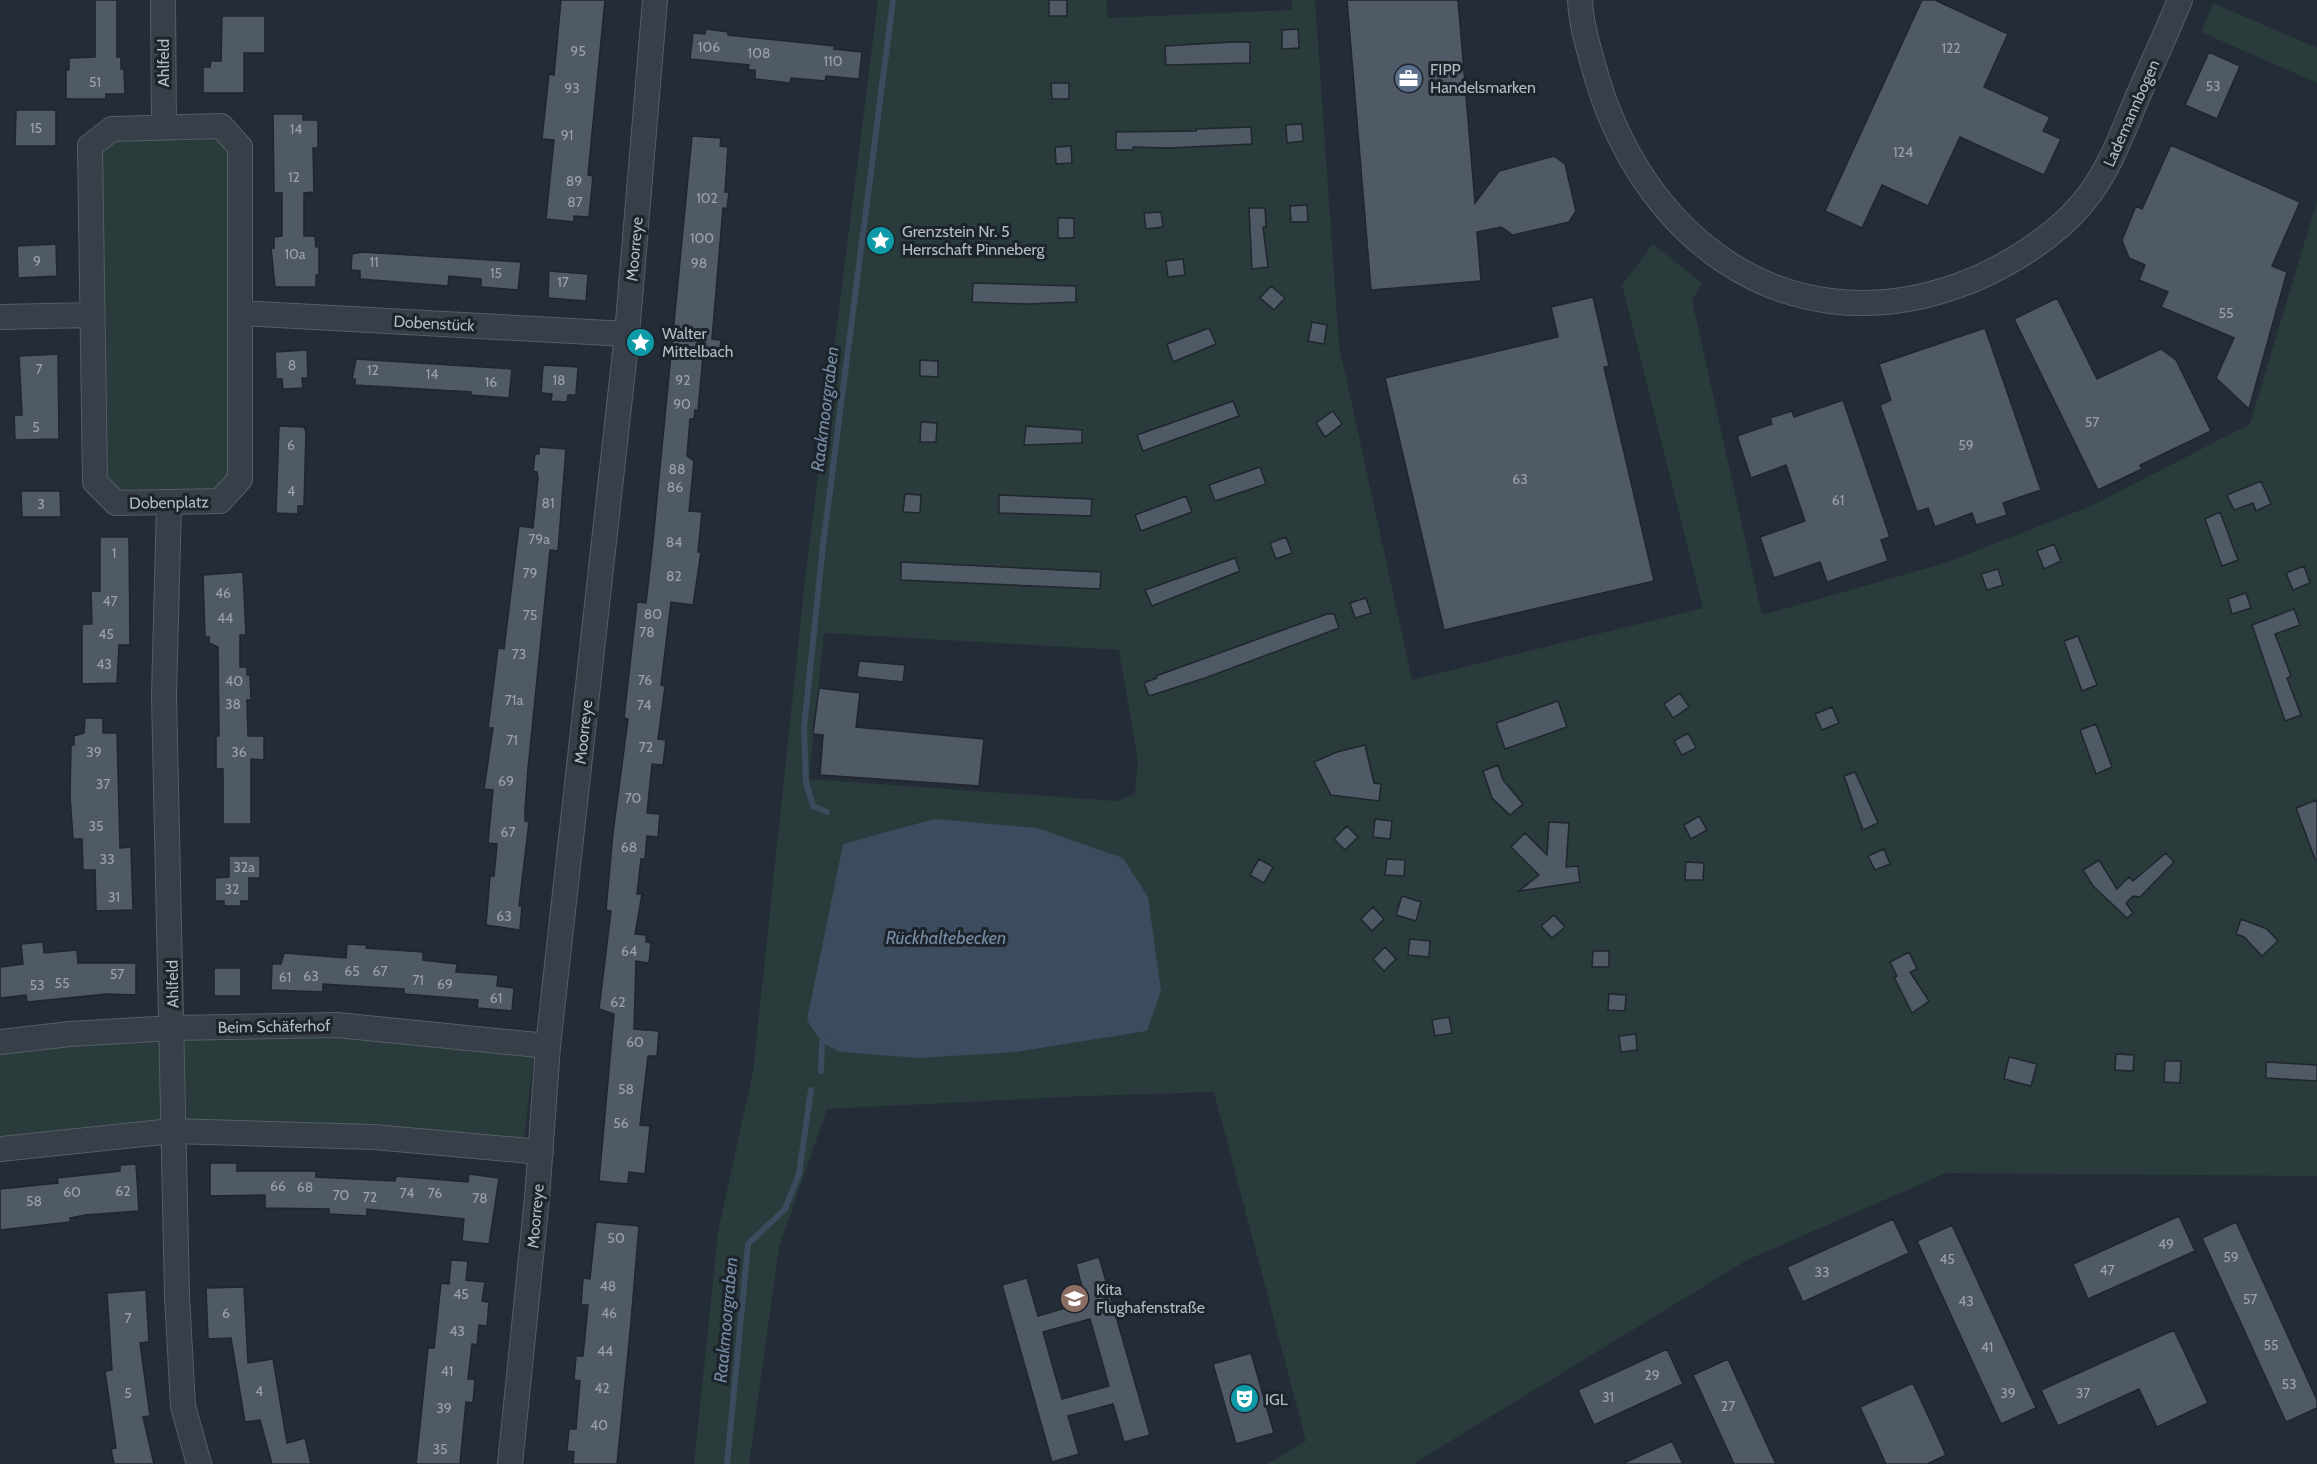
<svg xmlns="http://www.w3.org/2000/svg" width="2317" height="1464" viewBox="0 0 2317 1464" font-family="Cabin,sans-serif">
  <rect width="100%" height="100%" fill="#242d37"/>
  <path fill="#293b3a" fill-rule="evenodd" d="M878 0H1106L1108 18 1292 10V0H1315L1339 345 1412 680 1703 608 1622 285 1653 244 1702 283 1692 300 1762 615 1945 563 2091 506 2250 424 2317 201V1176L1946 1173 1747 1260 1413 1464H1267L1306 1441 1214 1092 1085 1096 827 1109 779 1247 749 1464H694L718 1232 753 1072 805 580ZM824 633 1119 650 1138 761 1135 794 1116 801 809 779ZM884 834 1147 1031 1016 1052 843 845Z
    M2213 3 2317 48V83L2201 32Z
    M220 135 228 142 231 483 222 492 112 493 103 484 100 144 108 136Z
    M356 1035 534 1052 524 1141 0 1140V1051L71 1042Z"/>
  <path fill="#3b4c5e" d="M934 819 1037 828 1123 858 1148 897 1161 991 1147 1031 1016 1052 919 1058 841 1052 822 1043 807 1020 843 844Z"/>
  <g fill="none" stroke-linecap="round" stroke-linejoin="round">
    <path stroke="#3b4c5e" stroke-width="6" d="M827 812 813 806 806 782 804 728 823 545 893 0
      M821 1071 822 1043 826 1038
      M727 1464 748 1244 785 1209 799 1174 811 1090"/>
  </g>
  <path fill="#505966" stroke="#1f262e" stroke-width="1.5" fill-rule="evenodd" d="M95 0H117V57H121V69H124L125 94H106V99H66V70H69V58L95 57Z
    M561 0H605L588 175 593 176 589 217 574 216V222L546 219 554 140 542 139 549 74 554 75Z
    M1049 0H1067V16H1049Z
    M1347 0H1458L1475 203 1499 171 1554 156 1565 164 1576 211 1569 222 1513 235 1501 227 1477 232 1481 281 1371 290Z
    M1922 0H1935L2008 34 1984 87 2050 117 2043 131 2061 139 2044 175 1960 137 1928 206 1882 185 1862 228 1825 211Z
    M222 16H265V53H244V93H203V67H210L211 61H221Z
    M706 29 728 32V35L835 46 834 49 862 52 859 79 826 76 825 81 791 78 790 83 755 79V70H748L749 65 690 59 693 33 705 34Z
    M1298 29 1299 48 1282 49V30Z
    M1233 42H1250V63L1166 65 1165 46Z
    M2209 52 2240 66 2217 119 2185 105Z
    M1051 83H1069V99H1052Z
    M16 110H56V146H15Z
    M273 114H303V120H318V148H313L314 192 304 193V236H315L316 247 319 246V275H316V287H275L271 248H274V237L282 236V193H274Z
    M1302 124 1303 141 1287 143 1286 125Z
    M1251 127 1252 144 1169 148 1133 147V150H1116V132L1196 131V129Z
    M692 136 721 138 720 146 728 147 725 192H729L727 209 723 208 712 339 721 340 719 358 703 356 698 411 695 410 694 419H690L687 456 694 461 689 511 702 512 698 552H701L693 605 671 602 661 685 665 686 658 739 666 740 663 765 652 764 647 813 660 814 658 837 647 836 645 859H641L637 894H642L635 934 646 935V942L651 943 649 963 636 961 634 1029 659 1031 657 1056H648L640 1125 650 1126 645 1174 629 1172 628 1184 599 1181 614 1014 599 1009 611 911 606 910 613 833 628 719 624 718 637 602 646 603 652 551Z
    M2171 145 2300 202 2272 266 2287 272 2249 409 2216 378 2234 338 2161 307 2168 292 2139 280 2145 265 2129 258 2122 240 2136 206 2142 209Z
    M1071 146 1072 163 1056 164 1055 147Z
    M1307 205 1308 222H1291L1290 206Z
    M1249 208H1265L1266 227H1263L1268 267 1252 269Z
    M1161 212 1163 227 1146 229 1144 213Z
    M1058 218H1074V238H1058Z
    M56 244 57 276 18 278 17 246Z
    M362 252 521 262 518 290 481 287V279L449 276 448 286 360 279V271L351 270 352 254Z
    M1183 259 1185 275 1168 277 1166 261Z
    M549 271 588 274 586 301 548 298Z
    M973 283 1076 286V302L1028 304 972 302Z
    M1271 286 1285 298 1274 310 1260 298Z
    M1593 297 1609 366 1604 367 1654 581 1444 630 1385 378 1558 337 1551 307Z
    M2057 298 2097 379 2161 349 2176 360 2211 431 2140 465 2142 469 2098 490 2014 319Z
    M1312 322 1327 325 1324 344 1308 341Z
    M1209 328 1216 344 1173 362 1167 344Z
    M1985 328 2041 490 2003 503 2007 515 1976 525 1972 513 1935 527 1928 508 1917 512 1880 405 1891 400 1879 364Z
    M307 350 308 378H302L303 388 283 389 282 379H276L275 352Z
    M58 354 59 439 15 440 14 415H22L19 356Z
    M356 359 512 369 509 398 471 395V392L355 385V379H352Z
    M920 360 938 361V377L920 376Z
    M543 365 578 367 576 395H568L567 402 551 401 552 394 541 393Z
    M1843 400 1890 537 1881 540 1888 561 1827 582 1820 562 1774 578 1760 537 1805 521 1786 465 1751 478 1737 436 1772 424 1770 418 1792 411 1794 417Z
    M1233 401 1239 416 1143 451 1137 435Z
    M1333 411 1342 424 1325 437 1316 423Z
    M921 422 937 423 936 442H920Z
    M279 426 304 427 306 432 304 506H298V514L276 513Z
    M1026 426 1082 430V443L1024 445Z
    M539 447 566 449 558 551 550 550 528 769 525 810V821L529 822 519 906H522L520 930 486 925 490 876H494L497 844 488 843 493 790 484 789 493 728H488L498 648 504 649 519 526 533 528 538 478 537 472 533 471 535 454H539Z
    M1260 467 1266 484 1215 501 1209 485Z
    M2261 481 2271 504 2256 511 2253 503 2234 510 2227 495Z
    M21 491H60L61 517H22Z
    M905 494 921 495 920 513 903 512Z
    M999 495 1092 499 1091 516 999 513Z
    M1186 496 1192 512 1141 531 1135 515Z
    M2220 512 2238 560 2222 566 2205 519Z
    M100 537H129L130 645H119L117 683 82 684V624H92L91 591H100Z
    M1286 537 1292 553 1276 559 1270 543Z
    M2054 544 2061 561 2044 569 2037 551Z
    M1235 558 1240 571 1152 606 1145 590Z
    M901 562 1101 572 1100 589 901 580Z
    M2304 566 2310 583 2293 590 2286 573Z
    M1998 569 2003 585 1987 590 1981 574Z
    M243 572 246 635H240V667H247V675H250L251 700H247L248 736H264V760L251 759V824H223V769H216V736H219L218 647 209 643V637H205L203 575Z
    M2246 593 2251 608 2232 614 2228 599Z
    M1366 598 1371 613 1355 618 1350 603Z
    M2294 609 2300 625 2275 634 2291 676 2287 678 2301 715 2285 721 2252 625Z
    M1327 614H1334L1339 628 1205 678 1149 696 1144 683 1157 678 1156 676Z
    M2078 636 2097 685 2082 691 2064 641Z
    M859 661 905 665 903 682 857 677Z
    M819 688 860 693 856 727 984 739 979 786 820 775 823 735 813 734Z
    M1680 693 1689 707 1673 718 1664 704Z
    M1558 701 1567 727 1505 749 1496 723Z
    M1832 707 1839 723 1822 730 1815 714Z
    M85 718H103V733H117L120 848 131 847 133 910 96 911 95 870H83L82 839H73L70 796 71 745H74V736L84 733Z
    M2096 724 2112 767 2096 774 2080 730Z
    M1688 733 1696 748 1682 755 1674 741Z
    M1365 745 1374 783 1381 784 1379 801 1331 795 1314 762 1337 752Z
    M1498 765 1503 780 1523 804 1510 815 1492 798 1483 771Z
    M1855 772 1878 823 1863 830 1844 776Z
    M2317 800V859H2315L2296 808Z
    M1699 816 1707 830 1691 839 1684 825Z
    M1375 819 1392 821 1390 839 1373 837Z
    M1549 822 1569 823 1566 867 1578 866 1580 882 1519 891 1539 875 1511 847 1525 833 1547 855Z
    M1347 826 1358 837 1345 850 1334 839Z
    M1884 849 1890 864 1875 870 1868 856Z
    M2166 853 2174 862 2140 897 2133 896 2126 903 2133 913 2127 918 2093 886 2083 870 2099 860 2117 889 2129 877 2133 881Z
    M229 856H260V878H249V901H241V906H224V901H215V878L229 877Z
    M1259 859 1273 867 1264 883 1250 875Z
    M1387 859 1405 860 1404 876 1385 875Z
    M1686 862 1704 863 1703 880H1685Z
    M1402 896 1421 902 1416 921 1396 915Z
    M1373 907 1384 919 1372 931 1361 919Z
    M1554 915 1565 927 1552 938 1541 926Z
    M2241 919 2267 929 2278 941 2262 956 2244 937 2236 934Z
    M1410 939 1430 941 1429 957 1408 955Z
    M43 942 44 953 77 950 78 963H136V995L107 994 27 1002 26 995 0 998V967L23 964 21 944Z
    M347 944 367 945 366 948 423 952V960L457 964 456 972 498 975 497 986 514 988 512 1011 477 1008 478 1000 404 994V989L323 984V992L271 990 272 964H281L284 953 346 958Z
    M1385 947 1396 959 1384 971 1373 959Z
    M1593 951H1609V967H1592Z
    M1909 952 1917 969 1910 972 1929 1001 1912 1013 1894 977 1897 976 1890 962Z
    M214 968H241V996H214Z
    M1609 994 1626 995 1625 1011 1608 1010Z
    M1449 1017 1452 1033 1435 1036 1432 1020Z
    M1636 1034 1637 1050 1621 1052 1619 1036Z
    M2116 1054 2134 1055 2133 1071 2115 1070Z
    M2009 1057 2037 1064 2031 1086 2004 1079Z
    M2165 1061H2181L2180 1083 2164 1082Z
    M2266 1062 2317 1065V1081L2266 1078Z
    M210 1163H237V1171H316V1177L395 1181 396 1176 468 1182 469 1174 499 1178 489 1244 462 1241 464 1219 367 1209V1216L329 1214V1209L265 1208V1195L210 1196Z
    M136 1164 139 1211 85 1215 70 1218V1222L0 1230V1189L58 1183 57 1178 120 1171V1165Z
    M2179 1216 2195 1251 2088 1299 2073 1264Z
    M1893 1219 1909 1253 1803 1302 1787 1267Z
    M596 1222 639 1226 631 1322 617 1464H573L574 1452 567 1451 569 1429H576L580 1381 574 1380 576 1356H583L588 1305H581L583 1278 590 1279Z
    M2236 1222 2317 1400V1408L2286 1422 2202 1238Z
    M1952 1225 2036 1408 2001 1424 1917 1241Z
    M1099 1257 1150 1435 1124 1442 1113 1404 1068 1416 1079 1454 1052 1462 1002 1285 1027 1278 1038 1316 1086 1302 1076 1264ZM1090 1319 1109 1386 1062 1399 1043 1332Z
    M451 1260 468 1261 466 1280 485 1282 482 1301 489 1302 487 1326 479 1325 477 1345 472 1344 468 1379H475L473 1403 466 1402 460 1464H416L428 1348H434L441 1283 449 1284Z
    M244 1287 248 1363 273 1359 287 1443 305 1438 311 1464H272L260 1420 245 1422 231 1338 208 1339 206 1288Z
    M146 1290 149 1342 140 1343 150 1416 143 1417 154 1464H114L111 1449 116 1448 105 1371 112 1370 107 1293Z
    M2174 1330 2208 1403 2157 1427 2139 1389 2058 1426 2041 1390Z
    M1667 1349 1683 1384 1594 1425 1578 1390Z
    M1251 1353 1274 1433 1236 1444 1213 1364Z
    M1728 1359 1762 1434 1776 1464H1734L1693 1375Z
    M1913 1383 1946 1455 1927 1464H1886L1860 1407Z
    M1672 1441 1683 1464H1622Z"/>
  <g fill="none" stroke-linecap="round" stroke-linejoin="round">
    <defs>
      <path id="minor" d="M163 0 164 127
        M1580 0C1581 22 1587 43 1593 64 1637 233 1781 348 1957 286 2000 271 2051 240 2081 205 2107 175 2120 139 2135 103 2150 68 2166 34 2180 0
        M221 126 240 147V479L220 501 116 503 95 482 90 146 112 129Z
        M242 313 627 334
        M0 317 91 315
        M169 503 164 695 177 1296 183 1406 199 1464
        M0 1042 70 1034 173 1028 337 1025 548 1046
        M0 1149 172 1131 374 1137 541 1152
        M510 1464 537 1198 548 1046 627 334 655 0"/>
    </defs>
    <use href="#minor" stroke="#555d66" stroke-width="26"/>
    <use href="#minor" stroke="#373f48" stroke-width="24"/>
  </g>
  <defs>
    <symbol id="office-disc" viewBox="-11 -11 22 22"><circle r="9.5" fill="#5c6f8a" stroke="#1d242c"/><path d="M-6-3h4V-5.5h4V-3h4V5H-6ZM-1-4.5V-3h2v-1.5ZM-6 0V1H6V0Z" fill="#fff"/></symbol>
    <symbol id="sight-disc" viewBox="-11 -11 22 22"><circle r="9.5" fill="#0f9aa8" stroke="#1d242c"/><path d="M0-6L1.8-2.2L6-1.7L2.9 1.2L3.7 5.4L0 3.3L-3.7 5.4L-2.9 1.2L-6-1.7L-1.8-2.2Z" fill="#fff"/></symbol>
    <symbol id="school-disc" viewBox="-11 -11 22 22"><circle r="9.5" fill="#8d6e63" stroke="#1d242c"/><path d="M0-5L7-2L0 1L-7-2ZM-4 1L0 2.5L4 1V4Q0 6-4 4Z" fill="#fff"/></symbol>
    <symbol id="theatre-disc" viewBox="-11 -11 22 22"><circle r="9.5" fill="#0f9aa8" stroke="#1d242c"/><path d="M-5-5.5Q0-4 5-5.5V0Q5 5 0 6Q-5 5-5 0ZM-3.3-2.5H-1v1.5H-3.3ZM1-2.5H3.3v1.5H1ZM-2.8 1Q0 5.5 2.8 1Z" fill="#fff"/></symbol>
  </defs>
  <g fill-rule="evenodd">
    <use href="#office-disc" x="1392" y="62" width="33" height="33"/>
    <use href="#sight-disc" x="864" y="224" width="33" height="33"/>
    <use href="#sight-disc" x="624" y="326" width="33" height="33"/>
    <use href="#school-disc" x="1058" y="1282" width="33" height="33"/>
    <use href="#theatre-disc" x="1228" y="1382" width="33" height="33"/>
  </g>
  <g text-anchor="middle" stroke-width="6" stroke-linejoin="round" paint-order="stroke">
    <g font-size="14" fill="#9aa2ac">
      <text x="709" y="52">106</text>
      <text x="1951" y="53">122</text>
      <text x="578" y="56">95</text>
      <text x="759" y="58">108</text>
      <text x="833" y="66">110</text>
      <text x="95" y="87">51</text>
      <text x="2213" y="91">53</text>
      <text x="572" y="93">93</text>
      <text x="36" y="133">15</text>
      <text x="296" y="134">14</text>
      <text x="567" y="140">91</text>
      <text x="1903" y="157">124</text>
      <text x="294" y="182">12</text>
      <text x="574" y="186">89</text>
      <text x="707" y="203">102</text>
      <text x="575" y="207">87</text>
      <text x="702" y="243">100</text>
      <text x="295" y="259">10a</text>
      <text x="37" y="266">9</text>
      <text x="374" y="267">11</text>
      <text x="699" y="268">98</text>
      <text x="496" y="278">15</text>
      <text x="563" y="287">17</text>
      <text x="2226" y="318">55</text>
      <text x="292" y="370">8</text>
      <text x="39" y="374">7</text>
      <text x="373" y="375">12</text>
      <text x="432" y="379">14</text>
      <text x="559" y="385">18</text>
      <text x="683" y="385">92</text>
      <text x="491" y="387">16</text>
      <text x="682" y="409">90</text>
      <text x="2092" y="427">57</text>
      <text x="36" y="432">5</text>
      <text x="291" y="450">6</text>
      <text x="1966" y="450">59</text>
      <text x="677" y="474">88</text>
      <text x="1520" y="484">63</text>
      <text x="675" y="492">86</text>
      <text x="291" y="496">4</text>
      <text x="1838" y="505">61</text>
      <text x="548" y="508">81</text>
      <text x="41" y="509">3</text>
      <text x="539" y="544">79a</text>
      <text x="674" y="547">84</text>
      <text x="114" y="558">1</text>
      <text x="530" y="578">79</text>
      <text x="674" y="581">82</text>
      <text x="223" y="598">46</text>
      <text x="110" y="606">47</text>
      <text x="653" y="619">80</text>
      <text x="530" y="620">75</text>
      <text x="225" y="623">44</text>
      <text x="647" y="637">78</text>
      <text x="106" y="639">45</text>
      <text x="519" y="659">73</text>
      <text x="104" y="669">43</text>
      <text x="645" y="685">76</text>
      <text x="234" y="686">40</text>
      <text x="514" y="705">71a</text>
      <text x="233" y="709">38</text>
      <text x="644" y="710">74</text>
      <text x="512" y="745">71</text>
      <text x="646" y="752">72</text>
      <text x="94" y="757">39</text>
      <text x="239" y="757">36</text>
      <text x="506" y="786">69</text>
      <text x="103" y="789">37</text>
      <text x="633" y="803">70</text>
      <text x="96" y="831">35</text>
      <text x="508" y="837">67</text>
      <text x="629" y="852">68</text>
      <text x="107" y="864">33</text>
      <text x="244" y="872">32a</text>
      <text x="232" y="894">32</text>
      <text x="114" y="902">31</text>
      <text x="504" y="921">63</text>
      <text x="629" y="956">64</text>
      <text x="352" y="976">65</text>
      <text x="380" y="976">67</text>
      <text x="117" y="979">57</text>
      <text x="311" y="981">63</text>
      <text x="285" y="982">61</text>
      <text x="418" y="985">71</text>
      <text x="62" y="988">55</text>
      <text x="445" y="989">69</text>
      <text x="37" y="990">53</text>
      <text x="496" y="1003">61</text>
      <text x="618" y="1007">62</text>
      <text x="635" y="1047">60</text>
      <text x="626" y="1094">58</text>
      <text x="621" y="1128">56</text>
      <text x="278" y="1191">66</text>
      <text x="305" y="1192">68</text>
      <text x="123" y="1196">62</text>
      <text x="72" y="1197">60</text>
      <text x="407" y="1198">74</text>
      <text x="435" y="1198">76</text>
      <text x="341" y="1200">70</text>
      <text x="370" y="1202">72</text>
      <text x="480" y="1203">78</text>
      <text x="34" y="1206">58</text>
      <text x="616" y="1243">50</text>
      <text x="2166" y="1249">49</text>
      <text x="2231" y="1262">59</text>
      <text x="1947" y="1264">45</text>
      <text x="2107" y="1275">47</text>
      <text x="1822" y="1277">33</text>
      <text x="608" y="1291">48</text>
      <text x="461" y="1299">45</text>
      <text x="2250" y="1304">57</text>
      <text x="1966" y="1306">43</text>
      <text x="226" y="1318">6</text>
      <text x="609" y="1318">46</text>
      <text x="128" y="1323">7</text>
      <text x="457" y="1336">43</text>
      <text x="2271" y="1350">55</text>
      <text x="1987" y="1352">41</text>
      <text x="605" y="1356">44</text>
      <text x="447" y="1376">41</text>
      <text x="1652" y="1380">29</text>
      <text x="2289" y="1389">53</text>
      <text x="602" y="1393">42</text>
      <text x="259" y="1396">4</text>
      <text x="128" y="1398">5</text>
      <text x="2008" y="1398">39</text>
      <text x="2083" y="1398">37</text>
      <text x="1608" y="1402">31</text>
      <text x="1728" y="1411">27</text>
      <text x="444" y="1413">39</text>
      <text x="599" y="1430">40</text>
      <text x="440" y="1454">35</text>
    </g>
    <g font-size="16" fill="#b2bac4" stroke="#1d242c">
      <text transform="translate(163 63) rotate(-90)" y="6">Ahlfeld</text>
      <text transform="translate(2131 113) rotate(-66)" y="6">Lademannbogen</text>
      <text transform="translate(634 249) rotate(-85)" y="6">Moorreye</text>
      <text transform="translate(434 323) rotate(3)" y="6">Dobenstück</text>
      <text transform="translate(169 502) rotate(-1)" y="6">Dobenplatz</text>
      <text transform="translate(583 732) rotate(-84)" y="6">Moorreye</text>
      <text transform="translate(172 984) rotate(-91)" y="6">Ahlfeld</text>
      <text transform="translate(274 1026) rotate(-1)" y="6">Beim Schäferhof</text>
      <text transform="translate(535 1216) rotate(-85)" y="6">Moorreye</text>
    </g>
    <g font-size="16" fill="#b2bac4" stroke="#1d242c" text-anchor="start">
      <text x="1430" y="75">FIPP<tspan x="1430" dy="18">Handelsmarken</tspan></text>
      <text x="902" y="237">Grenzstein Nr. 5<tspan x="902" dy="18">Herrschaft Pinneberg</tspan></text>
      <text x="662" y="339">Walter<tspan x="662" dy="18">Mittelbach</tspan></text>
      <text x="1096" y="1295">Kita<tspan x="1096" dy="18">Flughafenstraße</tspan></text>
      <text x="1265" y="1405">IGL</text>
    </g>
    <g font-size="18" font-style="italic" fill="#768ca4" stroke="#1d242c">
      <text transform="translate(825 409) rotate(-83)" y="6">Raakmoorgraben</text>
      <text x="946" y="944">Rückhaltebecken</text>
      <text transform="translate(726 1320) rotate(-85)" y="6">Raakmoorgraben</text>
    </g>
  </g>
</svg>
